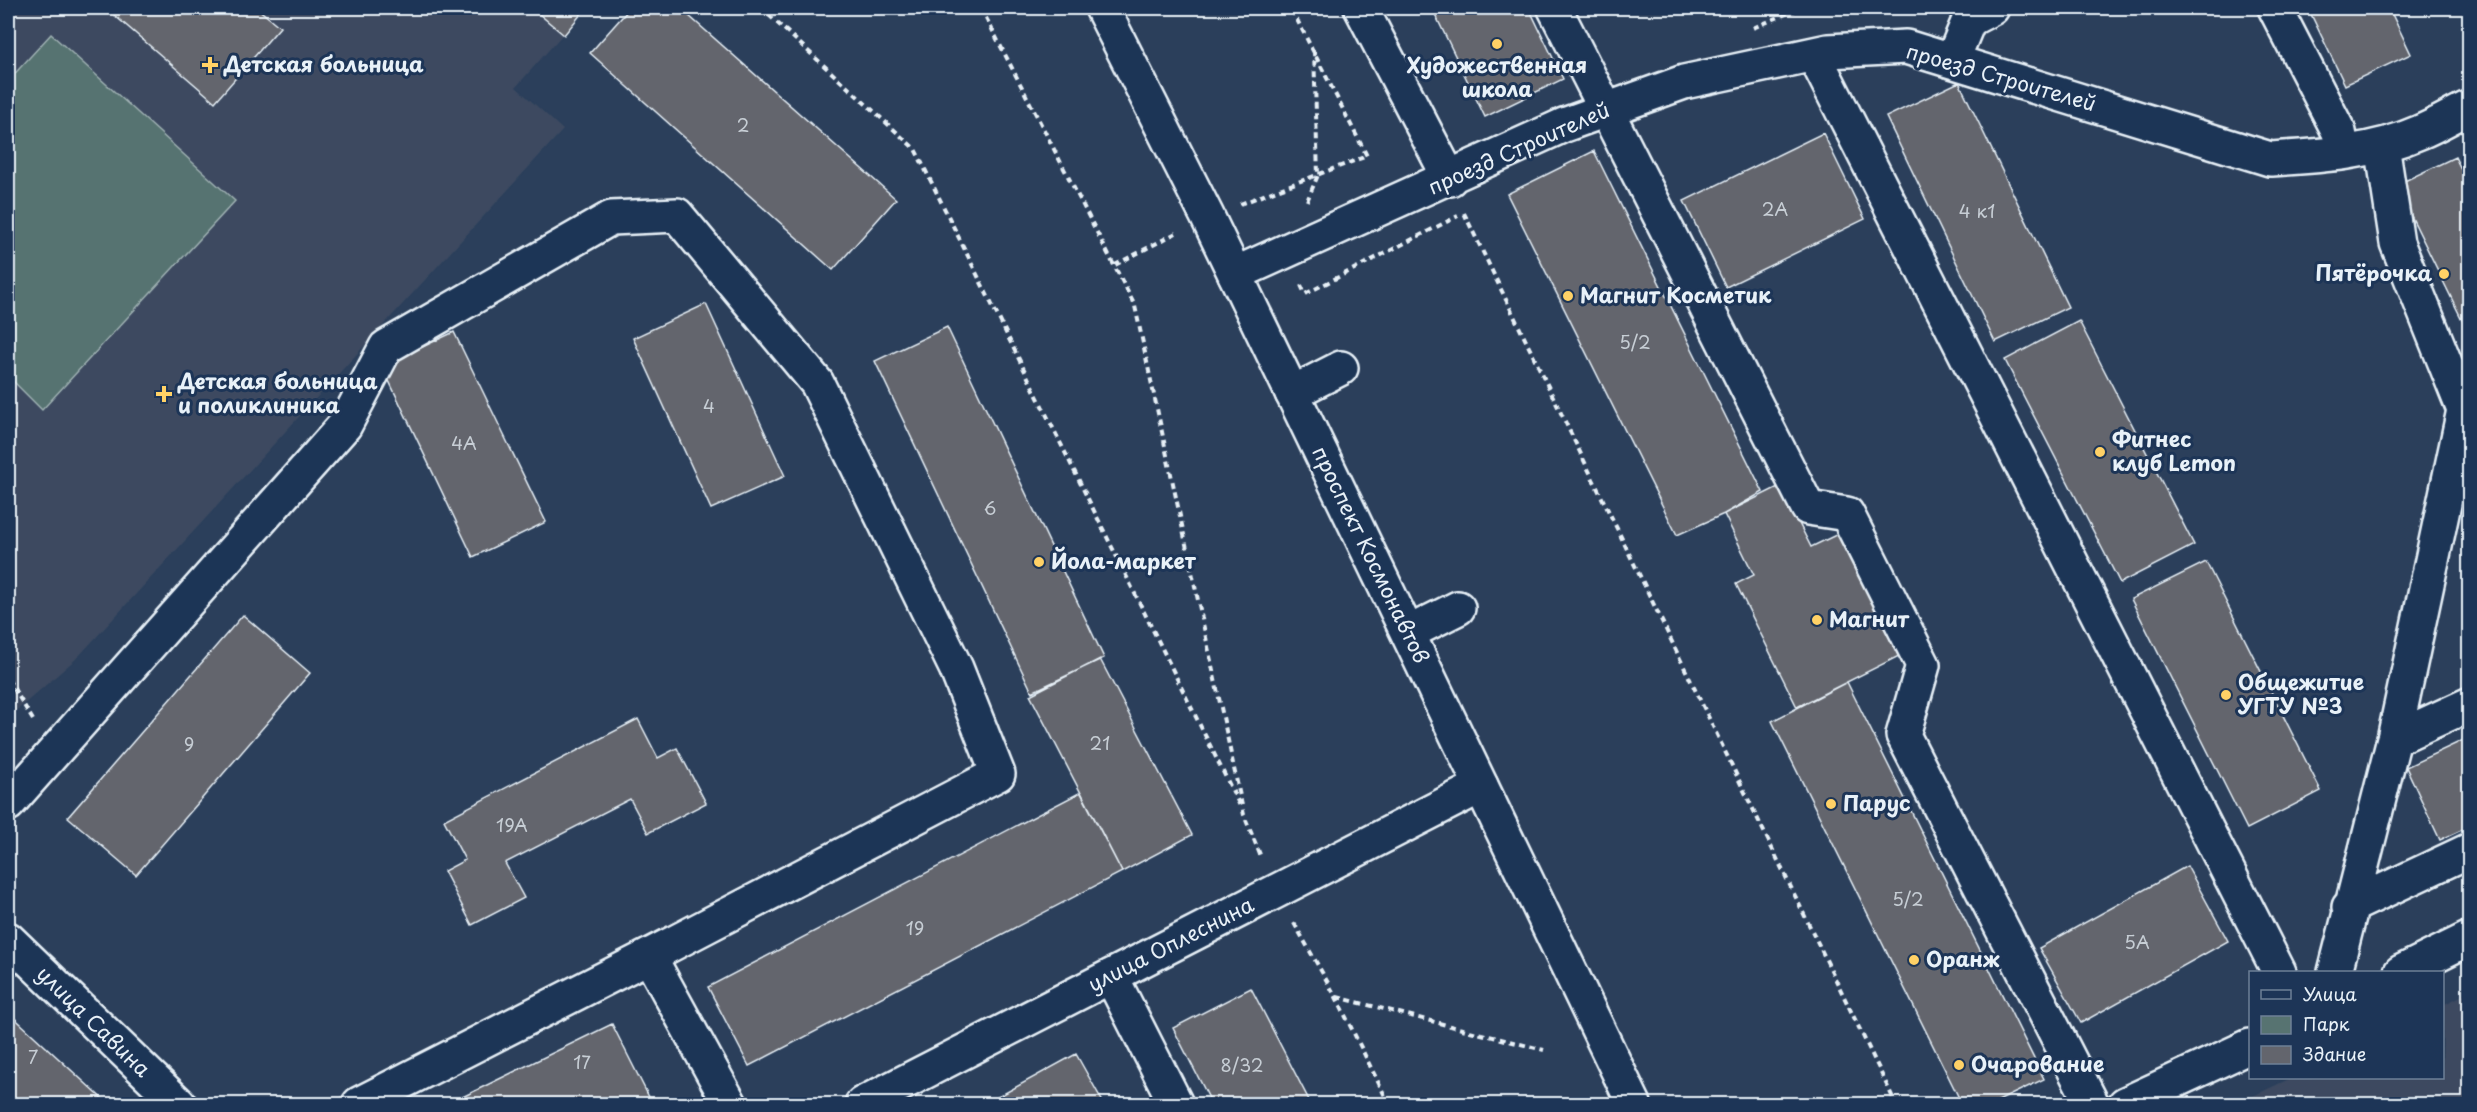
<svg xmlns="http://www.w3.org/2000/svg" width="2477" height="1112" viewBox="0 0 2477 1112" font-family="'Playpen Sans',sans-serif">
  <rect width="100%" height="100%" fill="#2b3f5b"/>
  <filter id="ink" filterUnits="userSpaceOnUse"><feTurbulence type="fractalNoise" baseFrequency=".0167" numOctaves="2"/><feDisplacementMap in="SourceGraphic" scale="12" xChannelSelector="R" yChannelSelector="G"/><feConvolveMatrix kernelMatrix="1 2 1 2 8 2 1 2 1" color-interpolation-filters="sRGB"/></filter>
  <g filter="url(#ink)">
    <path fill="#3c4a60" d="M8 8H586L516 87 563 130 78 657 8 718Z
      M2469 992V1104H2250L2253 1096 2291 1078H2442L2443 1005Z"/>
    <path fill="#577371" stroke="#a0b2b4" stroke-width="1.5" d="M51 34 235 201 42 410 8 376V81Z"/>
    <path fill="#63656d" stroke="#e8f1f8" stroke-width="1.5" d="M106 8H257L280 27 215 102Z
      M532 8H586L564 35Z
      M630 8H680L896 199 833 270 590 53Z
      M1432 8H1529L1563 79 1485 117Z
      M2308 8H2389L2411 54 2345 85Z
      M1959 82 2068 307 1995 342 1886 117Z
      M1823 133 1865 219 1726 287 1684 201Z
      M1594 151 1763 492 1724 514 1677 535 1507 194Z
      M2455 157 2470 187V336L2396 185Z
      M706 304 785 476 711 509 633 338Z
      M2079 321 2194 545 2120 583 2005 360Z
      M947 327 1104 658 1032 692 875 361Z
      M454 332 546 522 473 557 382 366Z
      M1780 486 1811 547 1838 534 1899 656 1797 707 1736 584 1754 575 1724 514Z
      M2206 562 2321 791 2247 829 2131 599Z
      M243 615 310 673 136 875 68 817Z
      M1100 659 1192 835 1122 872 1030 695Z
      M1847 682 2044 1079 1992 1104H1962L1772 721Z
      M638 719 658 758 677 748 706 803 648 833 630 799 505 863 524 898 472 925 444 871 465 860 444 820Z
      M2470 737V826L2440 840 2406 767Z
      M1081 792 1122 872 749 1066 708 987Z
      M2187 866 2228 941 2081 1023 2039 948Z
      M1251 988 1311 1104H1212L1173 1028Z
      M8 1012 108 1104H8Z
      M612 1024 652 1103 649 1104H448Z
      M1076 1054 1104 1104H985Z"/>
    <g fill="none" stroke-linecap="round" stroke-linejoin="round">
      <defs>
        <path id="minor" d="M1361 8 1450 179
          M1558 8 1555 9 1808 508 1847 514 1923 665 1903 735 2092 1104
          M2275 8 2339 132 2343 152
          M1814 55 2279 972
          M1952 61 1969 20 1992 8
          M1235 274 1564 125 1684 82 1828 51 1906 47 2270 159C2320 156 2373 153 2420 132 2437 125 2453 115 2470 107
          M1292 393 1341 368
          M1408 633 1458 608
          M2394 739 2470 704
          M8 804 345 425 386 347 611 218 677 215 817 383 956 668 998 774 649 956
          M2349 907 2470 850
          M8 939 179 1104
          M2335 972 2394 739 2464 410 2397 243 2382 145
          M2401 972 2470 938
          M1111 976 1176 1104
          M359 1104 649 956 730 1104
          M862 1104 1481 786
          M2125 1104 2250 1046"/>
        <path id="major" d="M1102 8 1207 216 1634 1104"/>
      </defs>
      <use href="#minor" stroke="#e8f1f8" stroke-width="38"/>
      <use href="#major" stroke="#e8f1f8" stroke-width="38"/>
      <path stroke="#e8f1f8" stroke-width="4" stroke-dasharray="6 4.5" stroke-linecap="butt" d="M761 8 915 149 1241 808
        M981 8 1135 306 1244 815 1261 857
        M1753 28 1800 8
        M1307 201 1318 175 1314 52
        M1240 204 1367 156 1291 8
        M1464 213 1896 1104
        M1115 265 1176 233
        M1301 285 1305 294 1458 216
        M8 679 33 720
        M1294 923 1336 997 1389 1104
        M1337 997 1544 1050"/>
      <use href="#minor" stroke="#1d3557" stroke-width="33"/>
      <use href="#major" stroke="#1d3557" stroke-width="33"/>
    </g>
  </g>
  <g fill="#ffd166" stroke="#1d3557" stroke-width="2">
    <circle cx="1497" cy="44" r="6"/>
    <path d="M207 56h6v6h6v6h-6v6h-6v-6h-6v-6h6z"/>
    <circle cx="2444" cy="274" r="6"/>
    <circle cx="1568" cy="296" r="6"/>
    <path d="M161 385h6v6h6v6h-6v6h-6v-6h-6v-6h6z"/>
    <circle cx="2100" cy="452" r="6"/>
    <circle cx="1039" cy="562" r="6"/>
    <circle cx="1817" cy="620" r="6"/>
    <circle cx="2226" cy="695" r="6"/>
    <circle cx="1831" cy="804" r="6"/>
    <circle cx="1914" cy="960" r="6"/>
    <circle cx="1959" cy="1065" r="6"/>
  </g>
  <g text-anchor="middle" stroke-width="6" stroke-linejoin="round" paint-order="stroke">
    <g font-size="18" fill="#c7ced5">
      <text x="743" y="132">2</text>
      <text x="1775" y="216">2А</text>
      <text x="1977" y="218">4 к1</text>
      <text x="1635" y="349">5/2</text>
      <text x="709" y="413">4</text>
      <text x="464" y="450">4А</text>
      <text x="990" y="515">6</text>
      <text x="1100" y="750">21</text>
      <text x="189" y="751">9</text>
      <text x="512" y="832">19А</text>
      <text x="1908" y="906">5/2</text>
      <text x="915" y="935">19</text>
      <text x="2137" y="949">5А</text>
      <text x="33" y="1064">7</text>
      <text x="582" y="1069">17</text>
      <text x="1242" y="1072">8/32</text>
    </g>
    <g font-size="21" font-weight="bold" fill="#e8f1f8" stroke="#1d3557" text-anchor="start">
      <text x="224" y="72">Детская больница</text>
      <text x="1497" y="73" text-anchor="middle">Художественная<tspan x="1497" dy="24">школа</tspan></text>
      <text x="2432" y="281" text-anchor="end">Пятёрочка</text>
      <text x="1580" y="303">Магнит Косметик</text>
      <text x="178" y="389">Детская больница<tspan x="178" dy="24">и поликлиника</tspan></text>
      <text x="2112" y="447">Фитнес<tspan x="2112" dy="24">клуб Lemon</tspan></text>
      <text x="1051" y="569">Йола-маркет</text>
      <text x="1829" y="627">Магнит</text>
      <text x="2238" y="690">Общежитие<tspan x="2238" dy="24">УГТУ №3</tspan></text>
      <text x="1843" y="811">Парус</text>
      <text x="1926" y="967">Оранж</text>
      <text x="1971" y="1072">Очарование</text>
    </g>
    <g font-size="21" fill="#e8f1f8" stroke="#1d3557">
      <text transform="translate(2001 78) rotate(16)" y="7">проезд Строителей</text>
      <text transform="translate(1519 149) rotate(-24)" y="7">проезд Строителей</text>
      <text transform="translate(1370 555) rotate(64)" y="7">проспект Космонавтов</text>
      <text transform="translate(1171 945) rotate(-27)" y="7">улица Оплеснина</text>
      <text transform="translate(93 1022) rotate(44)" y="7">улица Савина</text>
    </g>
  </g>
  <rect width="2477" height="1112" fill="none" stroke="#1d3557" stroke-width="30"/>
  <rect x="15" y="15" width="2447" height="1082" fill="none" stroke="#e8f1f8" stroke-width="2" filter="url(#ink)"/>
  <rect x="2249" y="971" width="195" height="108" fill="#1d3557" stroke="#6e8097" stroke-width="1.5"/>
  <rect x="2261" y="990" width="30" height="9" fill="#1d3557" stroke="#6e8097" stroke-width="1.5"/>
  <text x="2303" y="1001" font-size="18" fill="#e8f1f8">Улица</text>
  <rect x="2261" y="1016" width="30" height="18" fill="#577371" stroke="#6e8097" stroke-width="1.5"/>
  <text x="2303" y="1031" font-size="18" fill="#e8f1f8">Парк</text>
  <rect x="2261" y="1046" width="30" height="18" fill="#63656d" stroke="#6e8097" stroke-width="1.5"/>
  <text x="2303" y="1061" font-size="18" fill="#e8f1f8">Здание</text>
</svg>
